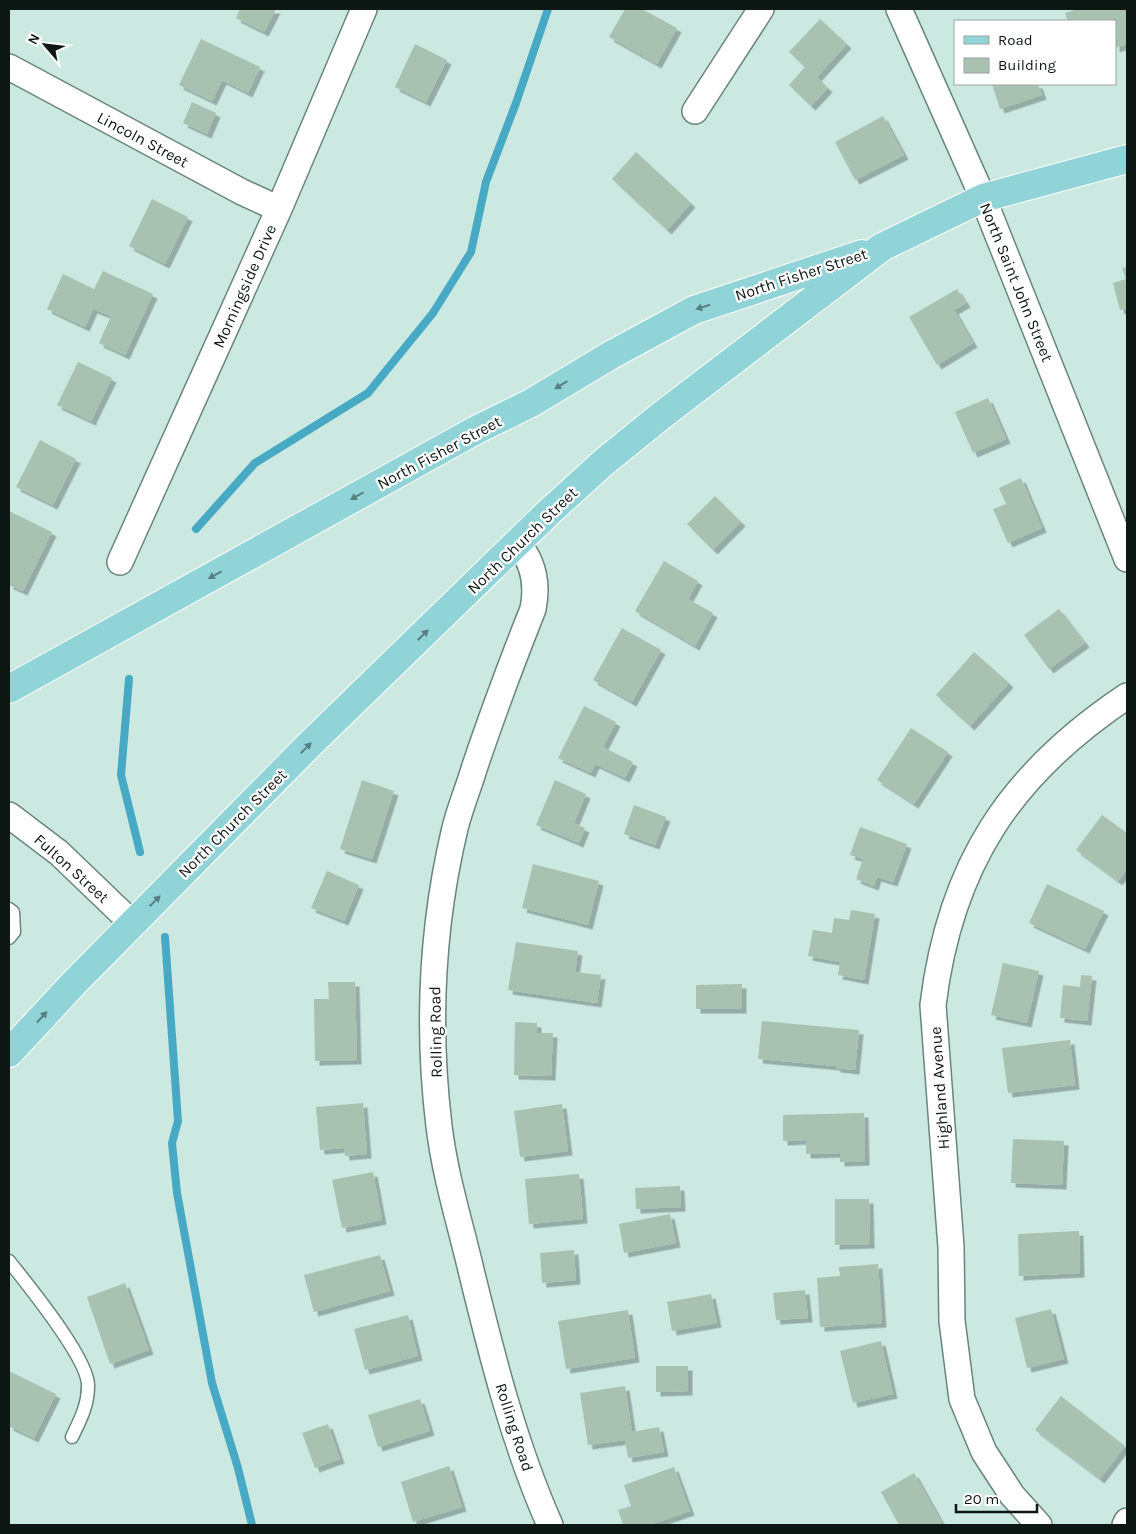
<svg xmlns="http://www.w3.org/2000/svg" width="1136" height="1534" viewBox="0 0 1136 1534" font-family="Karla,sans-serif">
  <defs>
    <filter id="shadow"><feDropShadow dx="4.5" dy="4.5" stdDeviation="0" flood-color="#0004"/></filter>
  </defs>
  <rect width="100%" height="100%" fill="#cbe9e1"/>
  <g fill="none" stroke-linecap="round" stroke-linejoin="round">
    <path stroke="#47a9c4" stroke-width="8" d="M196 529 255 463 368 393 433 313 471 252 486 182 516 103 548 9
      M129 679 121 775 140 852
      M165 937 178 1121 172 1143 177 1193 212 1383 238 1468 252 1525"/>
  </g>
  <path fill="#a9c1b1" filter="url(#shadow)" d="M240 9H276L264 32 236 18Z
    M625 9H642L677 28 657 64 609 37Z
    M1077 9H1127V44L1115 48V21H1068L1065 13Z
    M820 19 847 44 817 77 828 88 811 106 789 85 805 67 789 52Z
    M201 39 260 67 248 93 222 80 212 101 179 85Z
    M415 44 447 60 426 102 395 87Z
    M992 84H1038L1042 95 1000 109Z
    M192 102 216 113 207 134 183 123Z
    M883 116 904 155 855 180 835 142Z
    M636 152 691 203 667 230 612 179Z
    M152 199 188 217 165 264 129 246Z
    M1127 267V308L1120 310 1113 283 1126 279 1122 268Z
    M103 271 153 294 125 355 99 343 111 316 93 309 85 327 47 309 63 274 94 289Z
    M957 289 966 303 954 310 973 343 937 365 909 317Z
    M78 362 112 378 91 421 57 405Z
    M988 398 1006 439 973 453 955 412Z
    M40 440 76 459 53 505 16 487Z
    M1021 478 1042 528 1008 543 993 509 1006 504 999 488Z
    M715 496 741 522 713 550 687 524Z
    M9 511 52 532 23 591 9 585Z
    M664 561 698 581 688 599 713 613 695 646 635 611Z
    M1059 609 1085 643 1049 669 1024 635Z
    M622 628 661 650 632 702 593 680Z
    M974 652 1009 683 970 726 936 695Z
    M584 706 616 722 603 747 633 762 625 778 595 764 591 773 558 758Z
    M911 728 948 752 914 804 877 780Z
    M362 780 394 791 372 859 340 849Z
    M555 780 586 794 574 823 585 828 579 843 536 825Z
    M634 805 666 817 655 845 624 834Z
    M1102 815 1127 833V869L1118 881 1076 850Z
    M860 827 907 844 893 882 877 877 874 886 856 879 863 859 850 855Z
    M533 864 599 881 588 925 522 908Z
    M327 871 359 885 344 921 311 908Z
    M1047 884 1104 911 1085 949 1029 923Z
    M851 910 875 914 864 980 838 975 840 962 808 956 813 930 832 933 834 918 849 920Z
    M516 942 578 951 575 972 601 975 597 1003 508 990Z
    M1003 963 1039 971 1027 1023 991 1015Z
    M1081 975 1092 976 1087 1021 1060 1018 1063 985 1080 987Z
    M328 982H355L357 1060 315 1061 314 999H329Z
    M742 984V1009H696V985Z
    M762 1021 859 1030 855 1070 836 1068V1066L758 1059Z
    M515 1022 537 1023V1033H553L551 1076 514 1075Z
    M1070 1040 1075 1085 1008 1093 1002 1048Z
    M363 1103 367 1154 345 1156 344 1148 320 1150 316 1107Z
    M562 1104 568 1151 520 1157 514 1111Z
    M864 1113 865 1161 840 1162V1153L806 1154V1140L783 1141V1115Z
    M1013 1139 1064 1141 1062 1185 1011 1183Z
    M373 1172 382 1220 342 1228 332 1180Z
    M579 1174 583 1219 529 1224 525 1179Z
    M680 1186 681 1207 636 1209 635 1188Z
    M835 1199H869L870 1244 835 1245Z
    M670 1214 676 1243 624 1253 619 1224Z
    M1079 1231 1080 1273 1019 1276 1018 1234Z
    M574 1250 576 1280 542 1283 540 1253Z
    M380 1255 390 1291 314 1312 304 1275Z
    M878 1264 882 1323 820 1327 817 1278 840 1276 839 1267Z
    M125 1283 149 1350 110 1364 87 1297Z
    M805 1290 808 1318 776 1320 773 1293Z
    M711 1294 717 1323 672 1331 667 1302Z
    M1051 1309 1064 1359 1027 1368 1015 1318Z
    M628 1310 635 1358 566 1369 558 1321Z
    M408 1315 418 1356 365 1370 354 1329Z
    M881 1341 893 1394 853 1403 840 1351Z
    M656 1366H688V1391L656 1392Z
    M9 1371 56 1394 34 1438 9 1426Z
    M625 1386 632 1432 659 1427 664 1452 628 1458 625 1440 588 1445 580 1393Z
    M1061 1396 1125 1446 1100 1479 1035 1430Z
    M420 1399 430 1431 378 1447 368 1415Z
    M328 1424 340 1459 315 1468 302 1433Z
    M449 1466 462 1507 413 1522 401 1482Z
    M674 1467 690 1511 649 1525H623L618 1510 631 1506 624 1485Z
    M914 1473 943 1525H899L881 1492Z"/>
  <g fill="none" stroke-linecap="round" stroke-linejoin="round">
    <defs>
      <path id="service" d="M9 909 13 912 14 932 9 938
        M9 1261C27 1284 89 1359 88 1386 88 1406 80 1420 72 1437"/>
      <path id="minor" d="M899 9 983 198 1127 559
        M9 67 242 192 279 209
        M695 111 761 9
        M517 543C534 562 538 584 533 609 512 662 492 715 474 769 468 789 460 808 455 828 432 925 427 1027 439 1126 445 1176 460 1223 471 1270 492 1356 514 1444 550 1525
        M120 562 279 209 364 9
        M9 815 59 853 133 924
        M1039 1525 1012 1495 984 1452 962 1399 952 1321 951 1247 933 1005C950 865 1010 774 1127 696
        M1125 1525 1127 1521"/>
      <path id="primary" d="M9 689 476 430 531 403 611 355 694 310 862 254
        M9 1053 73 984 309 745 549 512 604 462 662 415 882 247 983 198 1127 159"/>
    </defs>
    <use href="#service" stroke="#6a857e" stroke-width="15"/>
    <use href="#minor" stroke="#6a857e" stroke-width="28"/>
    <use href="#primary" stroke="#fff" stroke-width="30"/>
    <use href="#service" stroke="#fff" stroke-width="12"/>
    <use href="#minor" stroke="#fff" stroke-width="25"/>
    <use href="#primary" stroke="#90d4d7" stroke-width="28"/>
  </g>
  <defs><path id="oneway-solid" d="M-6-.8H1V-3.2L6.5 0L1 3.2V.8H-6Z" transform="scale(1.25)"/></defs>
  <g fill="#557f80">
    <use href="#oneway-solid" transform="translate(703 307) rotate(162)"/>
    <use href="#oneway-solid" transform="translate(561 385) rotate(149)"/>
    <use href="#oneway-solid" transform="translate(357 496) rotate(151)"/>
    <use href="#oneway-solid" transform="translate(215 575) rotate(151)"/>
    <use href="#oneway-solid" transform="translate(423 635) rotate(-44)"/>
    <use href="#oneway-solid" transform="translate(306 748) rotate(-45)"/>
    <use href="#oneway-solid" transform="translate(155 901) rotate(-45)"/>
    <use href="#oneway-solid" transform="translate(42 1017) rotate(-47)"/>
  </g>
  <g text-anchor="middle" stroke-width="4.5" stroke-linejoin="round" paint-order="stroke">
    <g font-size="16" fill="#0d1815" stroke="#fff">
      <text transform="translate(143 139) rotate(28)" y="6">Lincoln Street</text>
      <text transform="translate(801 274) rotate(-18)" y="6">North Fisher Street</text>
      <text transform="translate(1017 282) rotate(68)" y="6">North Saint John Street</text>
      <text transform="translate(244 286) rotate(-66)" y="6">Morningside Drive</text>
      <text transform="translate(439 452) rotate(-28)" y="6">North Fisher Street</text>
      <text transform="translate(522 540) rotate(-44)" y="6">North Church Street</text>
      <text transform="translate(232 823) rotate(-45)" y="6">North Church Street</text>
      <text transform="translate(72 868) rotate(42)" y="6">Fulton Street</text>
      <text transform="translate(435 1032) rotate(-91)" y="6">Rolling Road</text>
      <text transform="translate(939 1088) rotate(-94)" y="6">Highland Avenue</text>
      <text transform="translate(515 1427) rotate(72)" y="6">Rolling Road</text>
    </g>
  </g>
  <rect width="1136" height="1534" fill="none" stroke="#0d1815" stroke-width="20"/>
  <rect x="954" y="20" width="162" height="65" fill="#ffffff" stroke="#9ea3a1"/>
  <rect x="964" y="36" width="25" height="8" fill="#90d4d7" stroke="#9ea3a1"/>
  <text x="998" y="45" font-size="15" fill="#0d1815">Road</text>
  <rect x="964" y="58" width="25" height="15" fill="#a9c1b1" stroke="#9ea3a1"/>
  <text x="998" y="70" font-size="15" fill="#0d1815">Building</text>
  <g transform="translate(45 45) rotate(298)" stroke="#ffffff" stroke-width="4" paint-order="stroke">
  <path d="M0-4L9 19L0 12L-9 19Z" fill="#0d1815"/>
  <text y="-8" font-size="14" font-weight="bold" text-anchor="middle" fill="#0d1815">N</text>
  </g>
  <path d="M956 1504v8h81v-8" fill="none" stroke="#0d1815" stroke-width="2.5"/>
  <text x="964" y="1504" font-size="15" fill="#0d1815" stroke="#ffffff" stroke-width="4" paint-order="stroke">20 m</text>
</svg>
